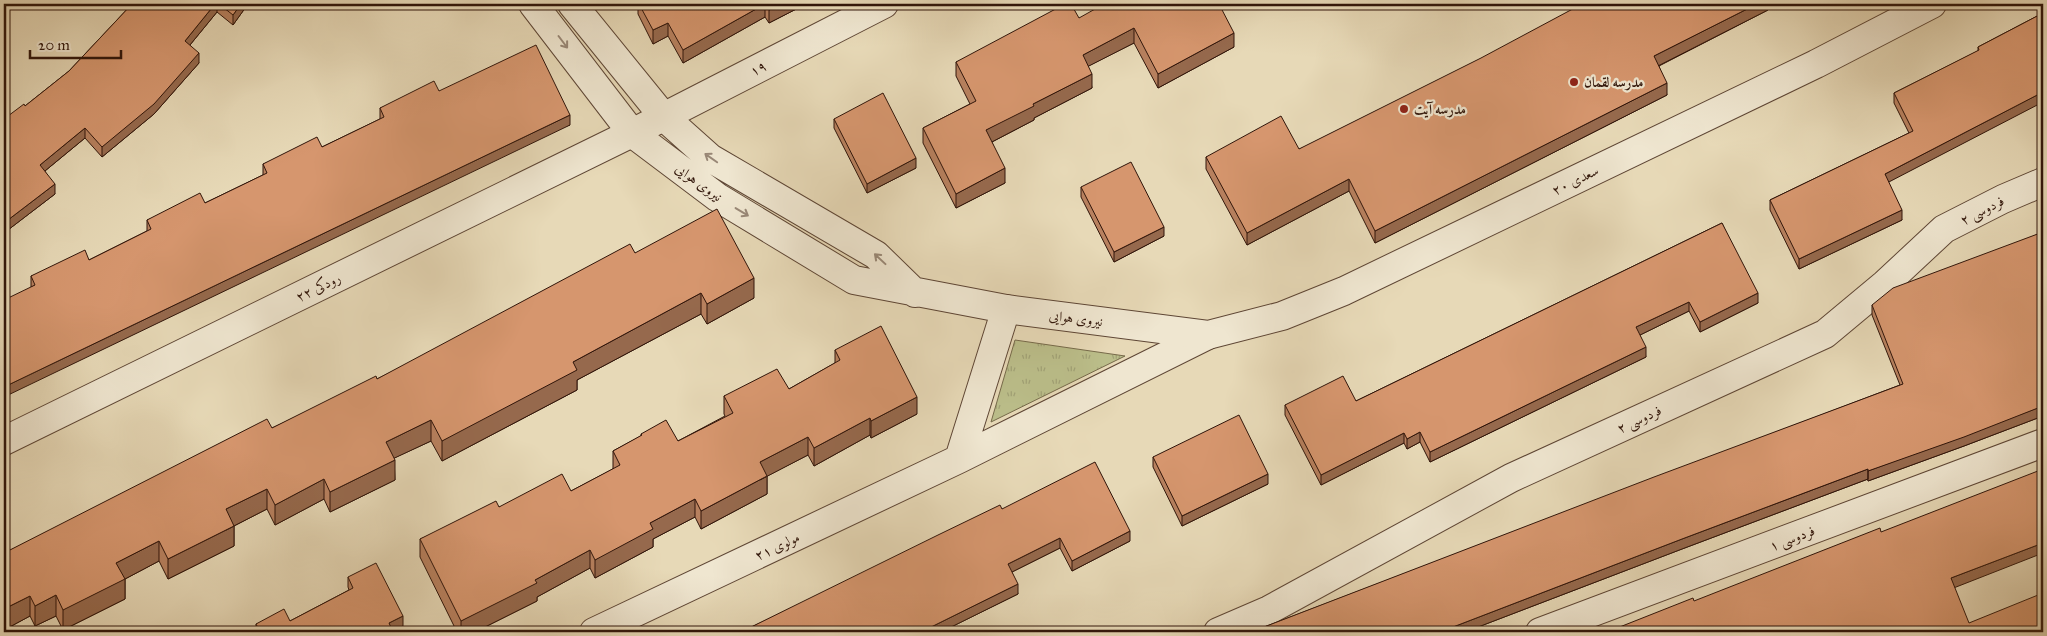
<svg xmlns="http://www.w3.org/2000/svg" width="2047" height="636" viewBox="0 0 2047 636" font-family="'IM FELL Great Primer',Amiri,serif">
  <defs>
    <pattern id="grass-tufts" width="24" height="20" patternUnits="userSpaceOnUse" patternTransform="scale(1.25)"><rect width="24" height="20" fill="#bbbe8a"/><path d="M3 7l-1-3M5 7V3M7 7l1-3M15 17l-1-3M17 17v-4M19 17l1-3" fill="none" stroke="#a1a276"/></pattern>
  </defs>
  <rect width="100%" height="100%" fill="#e7d9b7"/>
  <filter id="stains"><feTurbulence type="fractalNoise" baseFrequency=".004" numOctaves="4"/><feColorMatrix values="0 0 0 0 .2 0 0 0 0 .09 0 0 0 0 .02 0 0 0 .5 -.17"/></filter>
  <radialGradient id="worn" r=".72"><stop offset=".6" stop-color="#630" stop-opacity="0"/><stop offset="1" stop-color="#630" stop-opacity=".3"/></radialGradient>
  <path fill="url(#grass-tufts)" stroke="#766a4a" d="M1015 340 1125 356 991 422Z"/>
  <g fill="none" stroke-linecap="round" stroke-linejoin="round">
    <defs>
      <path id="minor" d="M4 441 632 133 884 4
        M959 459 1006 309
        M594 632 959 459 1208 335
        M1218 632 1269 610 1511 478 1825 334 1885 284 1944 229 2003 199 2043 182
        M1540 632 2043 443"/>
      <path id="tertiary" d="M533 4 632 133 717 197 854 280 1006 309 1208 335 1282 316 1344 291 1816 64 1932 4
        M572 4 663 116 710 158 876 255 915 293"/>
    </defs>
    <use href="#minor" stroke="#5e4635" stroke-width="30"/>
    <use href="#tertiary" stroke="#5e4635" stroke-width="30"/>
    <use href="#minor" stroke="#efe6d0" stroke-width="28"/>
    <use href="#tertiary" stroke="#efe6d0" stroke-width="28"/>
  </g>
  <path fill="#b8815f" stroke="#30150a" d="M132 4H248L233 25 217 12 190 45 199 63 154 114 102 157 85 138 45 171 55 194 4 233 25 106 69 71Z
    M638 4H806L769 23 765 17 683 63 668 36 653 44 638 14Z
    M1768 4V10L1659 66 1667 95 1375 243 1349 191 1247 245 1206 169V157L1299 149Z
    M2043 13 1888 182 1902 220 1799 269 1770 210V200L1909 133 1894 103V93L1978 51V47Z
    M1079 18 1234 47 1158 88 1134 43 1088 66 1092 88 1034 118V120L992 142 1005 183 956 208 923 143V128L970 104 956 76V62Z
    M439 91 570 125 31 287V276L89 260 147 231V220L205 203 263 175V164L322 147 380 119V108Z
    M834 119 916 168 867 193 834 128Z
    M1081 187 1164 236 1114 262 1081 197Z
    M1722 223 1758 303 1700 332 1689 311 1640 335 1646 357 1430 462 1420 442 1407 449 1404 443 1321 485 1285 415V405L1356 401Z
    M2043 232V416L1964 446 1868 481V479L1682 549 1465 632H1251L1900 385 1872 315V305Z
    M635 253 754 298 707 324 701 314 577 380V390L442 461 431 441 394 458 395 480 330 512 324 499 275 525 267 509 234 526V546L168 579 159 561 125 579V599L63 630 56 616 35 626 30 616 4 630V553L377 379Z
    M835 350 917 414 871 438 870 435 814 466 808 455 767 476V494L701 529 695 517 653 539V547L595 578 590 568 537 597V601L475 632H457L420 557V539L499 507 571 491 613 469V451L641 436V434L678 441 725 416 724 414V396L789 389 835 363Z
    M1153 457 1268 484 1182 526 1153 467Z
    M1002 509 1130 541 1072 571 1060 548 1012 572 1018 594 941 632H741Z
    M348 577 403 626 393 631 256 627V624L290 621 349 590 348 587Z"/>
  <path fill="#96694d" stroke="#30150a" d="M215 4H217V12L185 51V41Z
    M241 4H248L233 25V15Z
    M765 4V17L683 63V50Z
    M780 4H806L769 23V10Z
    M1757 4H1768V10L1654 68V56Z
    M668 23V36L653 44V30Z
    M1134 28V43L1083 69V55Z
    M1234 33V47L1158 88V74Z
    M199 53V63L154 114 102 157V147Z
    M1092 74V88L1034 118V120L986 145V130L1033 104Z
    M1667 83V95L1375 243V231Z
    M2043 92V102L1885 184V174Z
    M570 115V125L4 397V387Z
    M85 128V138L40 175V165Z
    M916 158V168L867 193V184Z
    M1005 168V183L956 208V194Z
    M1349 179V191L1247 245V233Z
    M55 184V194L4 233V223Z
    M1902 210V220L1799 269V259Z
    M1164 227V236L1114 262V252Z
    M754 278V298L707 324V304Z
    M701 293V314L577 380V390L442 461V441L573 362Z
    M1758 293V303L1700 332V322Z
    M1689 302V311L1636 337V327Z
    M1646 347V357L1430 462V452Z
    M917 397V414L871 438V421Z
    M2043 406V416L1964 446 1868 481V471Z
    M870 418V435L814 466V448Z
    M431 420V441L386 462V442Z
    M1420 432V442L1407 449V439Z
    M1404 433V443L1321 485V475Z
    M808 437V455L760 480V462Z
    M395 460V480L330 512V492Z
    M1868 469V479L1682 549 1465 632H1440L1682 539Z
    M1268 474V484L1182 526V516Z
    M767 476V494L701 529V511Z
    M324 479V499L275 525V505Z
    M267 489V509L226 530V509Z
    M695 499V517L653 539V547L595 578V560L650 523Z
    M234 526V546L168 579V559Z
    M1130 531V541L1072 571V561Z
    M1060 538V548L1008 574V564Z
    M159 541V561L125 579V599L63 630V610L116 563Z
    M2043 543V553L1951 589V578Z
    M590 550V568L537 597V601L475 632H461V621L535 580Z
    M1018 584V594L941 632H921Z
    M56 595V616L35 626V606Z
    M30 596V616L4 630V609Z
    M403 616V626L390 632 389 623Z"/>
  <path fill="#d6966e" stroke="#30150a" d="M132 4H215L185 41 199 53 154 104 102 147 85 128 40 165 55 184 4 223V119L24 104 25 106 69 71Z
    M219 4H241L233 15Z
    M639 4H780L769 10 765 4 683 50 668 23 653 30Z
    M1065 4H1071L1079 18 1104 4H1219L1234 33 1158 74 1134 28 1083 55 1092 74 1033 104 1034 106 986 130 1005 168 956 194 923 128 976 101 956 62Z
    M1582 4H1757L1654 56 1667 83 1375 231 1349 179 1247 233 1206 157 1281 116 1299 149 1481 58Z
    M2043 13V92L1885 174 1902 210 1799 259 1770 200 1913 131 1894 93 1979 50 1978 47Z
    M536 45 570 115 4 387V300L35 285 31 276 85 250 89 260 151 229 147 220 200 193 205 203 267 173 263 164 317 137 322 147 384 117 380 108 434 81 439 91Z
    M883 93 916 158 867 184 834 119Z
    M1131 162 1164 227 1114 252 1081 187Z
    M717 209 754 278 707 304 701 293 573 362 577 370 442 441 431 420 386 442 395 460 330 492 324 479 275 505 267 489 226 509 234 526 168 559 159 541 116 563 125 579 63 610 56 595 35 606 30 596 4 609V553L267 419 272 428 376 376 377 379 630 244 635 253Z
    M1722 223 1758 293 1700 322 1689 302 1636 327 1646 347 1430 452 1420 432 1407 439 1404 433 1321 475 1285 405 1343 376 1356 401Z
    M2043 232V406L1964 437 1868 471V469L1682 539 1440 632H1251L1654 477 1903 384 1872 305 1893 288Z
    M881 326 917 397 871 421 870 418 814 448 808 437 760 462 767 476 701 511 695 499 650 523 653 529 595 560 590 550 535 580 537 583 461 621 420 539 496 501 499 507 562 474 571 491 620 465 613 451 642 435 641 434 666 420 678 441 733 413 724 396 777 369 789 389 840 360 835 350Z
    M1239 415 1268 474 1182 516 1153 457Z
    M1095 462 1130 531 1072 561 1060 538 1008 564 1018 584 921 632H741L938 535 1000 505 1002 509Z
    M2043 469V543L1951 578 1969 623 2043 593V632H1607L1693 598 1694 601 1880 528 1881 532Z
    M376 563 403 616 389 623 393 632H246L257 626 256 624 284 609 290 621 353 588 348 577Z"/>
  <defs><path id="oneway-shaft" d="M-6 0H5M1.5-3L5.5 0L1.5 3" fill="none" stroke-width="1.6" stroke-linecap="round" stroke-linejoin="round" transform="scale(1.25)"/></defs>
  <g stroke="#987">
    <use href="#oneway-shaft" transform="translate(563 42) rotate(53)"/>
    <use href="#oneway-shaft" transform="translate(711 158) rotate(-145)"/>
    <use href="#oneway-shaft" transform="translate(742 212) rotate(31)"/>
    <use href="#oneway-shaft" transform="translate(880 259) rotate(-137)"/>
  </g>
  <g fill="#8f2418" stroke="#efe6d0" stroke-width="2">
    <circle cx="1574" cy="82" r="5"/>
    <circle cx="1404" cy="109" r="5"/>
  </g>
  <g text-anchor="middle" stroke-width="4.5" stroke-linejoin="round" paint-order="stroke">
    <g font-size="14" fill="#30150a" stroke="#efe6d0">
      <text transform="translate(758 68) rotate(-27)" y="5">۱۹</text>
      <text transform="translate(1575 180) rotate(-26)" y="5">سعدی ۲۰</text>
      <text transform="translate(699 182) rotate(36)" y="5">نیروی هوایی</text>
      <text transform="translate(1982 210) rotate(-27)" y="5">فردوسی ۲</text>
      <text transform="translate(318 287) rotate(-26)" y="5">رودکی ۲۲</text>
      <text transform="translate(1076 318) rotate(7)" y="5">نیروی هوایی</text>
      <text transform="translate(1639 419) rotate(-25)" y="5">فردوسی ۲</text>
      <text transform="translate(1792 538) rotate(-21)" y="5">فردوسی ۱</text>
      <text transform="translate(777 546) rotate(-25)" y="5">مولوی ۲۱</text>
    </g>
    <g font-size="14" font-weight="bold" fill="#30150a" stroke="#efe6d0" text-anchor="start">
      <text x="1584" y="87">مدرسه لقمان</text>
      <text x="1414" y="114">مدرسه آیت</text>
    </g>
  </g>
  <rect width="2047" height="636" fill="none" stroke="#e7d9b7" stroke-width="20"/>
  <rect x="5" y="5" width="2037" height="626" fill="none" stroke="#30150a" stroke-width="2.5"/>
  <rect x="10" y="10" width="2027" height="616" fill="none" stroke="#30150a"/>
  <path d="M30 50v8h91v-8" fill="none" stroke="#30150a" stroke-width="2.5"/>
  <text x="38" y="50" font-size="15" fill="#30150a" stroke="#efe6d0" stroke-width="4" paint-order="stroke">20 m</text>
  <rect width="100%" height="100%" filter="url(#stains)"/>
  <rect width="100%" height="100%" fill="url(#worn)"/>
</svg>
